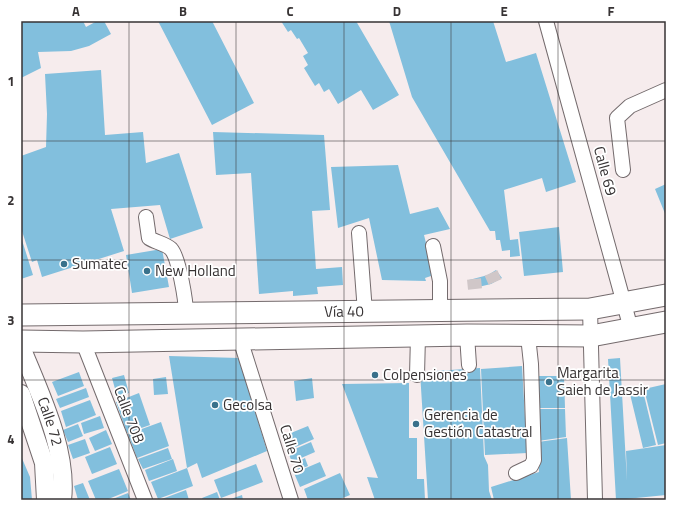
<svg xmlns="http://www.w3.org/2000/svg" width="687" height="521" viewBox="0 0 687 521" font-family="'Titillium Web',sans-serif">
  <rect width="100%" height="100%" fill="#f6eced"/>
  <path fill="#82bfdd" d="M21 21H83L86 27 97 21H104L111 34 89 46 71 51 38 52 41 68 21 78Z
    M158 21H212L254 103 212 125Z
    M281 21H356L399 95 373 110 361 90 338 104 329 89 324 92 319 83 315 86 304 68 308 65 303 56 308 53 299 38 297 39 291 30 288 32Z
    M389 21H493L506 62 536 53 576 182 546 192 542 178 504 190 510 240 518 239 520 256 510 257V250L502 251 500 240H496L495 231H490L412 97Z
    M101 70 105 135 143 132 146 163 179 153 203 228 170 239 160 205 111 209 124 251 42 277 37 260 32 262 21 228V156L46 147 47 114 45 74Z
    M213 132 324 135 330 210 312 211 316 269 342 267 343 285 317 287 318 294 293 296V291L259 294 251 173 216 175Z
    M398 165 410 214 438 207 450 229 424 235 434 275 425 278 426 281 382 280 369 218 338 228 331 167Z
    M666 184V216L655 189Z
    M559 227 563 272 524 276 519 232Z
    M21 237 33 275 21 279Z
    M162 249 169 287 132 293 126 255Z
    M496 270 502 278 491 284 470 289 469 280 488 275Z
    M169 356 239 358 267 451 202 478 197 463 187 468 193 486 158 499 151 482 187 468Z
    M620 358 627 481 626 451 666 445V495L616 500 608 359Z
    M522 366 527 453 485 455 481 369Z
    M480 368 484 456 488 465 489 491 492 500H428L420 372Z
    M79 372 84 386 58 396 52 382Z
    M124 375 129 393 117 396 112 378Z
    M537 376H564L565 408H538Z
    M166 377 168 394 154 395 153 379Z
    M312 378 314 398 296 401 294 381Z
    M409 383V438H417V479H424L425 500H375L367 477 378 478 342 384Z
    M666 384V443L658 445 644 389Z
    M86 388 89 397 60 408 56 399Z
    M643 391 656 445 643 448 630 394Z
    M139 393 150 425 127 433 116 402Z
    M90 400 96 415 66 427 61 411Z
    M538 409H565L566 437 538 441Z
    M100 416 104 428 84 434 81 423Z
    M161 422 169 446 137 458 128 434Z
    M78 424 83 436 68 442 63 430Z
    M308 426 314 439 291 449 286 435Z
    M106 430 112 444 95 451 89 438Z
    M567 438 571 500H494L491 487 539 472 538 442Z
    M85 439 90 453 73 459 68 445Z
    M311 442 315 452 292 462 288 452Z
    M110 447 117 464 92 474 85 457Z
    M168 448 172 459 143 469 138 459Z
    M21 456 30 477 32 500H21Z
    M305 458 308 466 298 470 295 463Z
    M173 459 177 471 149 481 145 470Z
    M320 462 326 476 300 487 294 473Z
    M256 464 263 482 221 498 214 480Z
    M119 469 128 491 106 500H96L88 481Z
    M340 473 350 495 338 500H308L304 489Z
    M83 483 90 500H78L74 486Z
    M186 490 189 500H159Z
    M217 492 220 500H203L202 498Z
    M128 493 131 500H110Z
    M242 495 243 500H228Z"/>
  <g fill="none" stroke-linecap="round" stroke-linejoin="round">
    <path stroke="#d0c7c8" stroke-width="14" stroke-dasharray="14 7" stroke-linecap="butt" d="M491 273 495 282
      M474 279 475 289"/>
    <defs>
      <path id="minor" d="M546 21 631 329
        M623 170 617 118 630 106 666 90
        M146 217 149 238C155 242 166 244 171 249 179 258 186 301 186 314
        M359 233 365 312
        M433 246 440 281V311
        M590 309 595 500
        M467 335 469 365
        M240 339 291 500
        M83 342 145 500
        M417 375 418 336
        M516 473 531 466 534 460 531 364 528 336"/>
      <g id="major">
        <path id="s1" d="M21 347C39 392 68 450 62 500"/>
        <path d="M21 394 44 463 46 500"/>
      </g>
      <g id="highway">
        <path id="s2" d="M21 315 590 309 666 295"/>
        <path d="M21 341 83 342 467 335 591 336 666 322"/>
      </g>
    </defs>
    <use href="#minor" stroke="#746b6d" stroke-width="16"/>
    <use href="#major" stroke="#746b6d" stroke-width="20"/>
    <use href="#highway" stroke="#746b6d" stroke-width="23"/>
    <use href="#minor" stroke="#fff" stroke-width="14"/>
    <use href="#major" stroke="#fff" stroke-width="18"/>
    <use href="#highway" stroke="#fff" stroke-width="21"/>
  </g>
  <path fill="none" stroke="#373334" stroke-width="1" stroke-opacity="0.55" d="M129 21V500M236 21V500M344 21V500M451 21V500M558 21V500M21 141H666M21 260H666M21 380H666"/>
  <g fill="#39718b" stroke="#fff" stroke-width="1.5">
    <circle cx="64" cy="264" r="4"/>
    <circle cx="147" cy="271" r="4"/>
    <circle cx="375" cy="375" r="4"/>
    <circle cx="549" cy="382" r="4"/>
    <circle cx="215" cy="405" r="4"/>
    <circle cx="416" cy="424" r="4"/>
  </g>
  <g text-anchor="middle" stroke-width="3.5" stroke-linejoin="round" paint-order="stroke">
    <g font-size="15" fill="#373334" stroke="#fff">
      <text transform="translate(605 171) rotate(75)" y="5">Calle 69</text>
      <text dy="5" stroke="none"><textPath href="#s2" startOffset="323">Vía 40</textPath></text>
      <text transform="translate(129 415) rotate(69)" y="5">Calle 70B</text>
      <text dy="5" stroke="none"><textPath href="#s1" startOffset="80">Calle 72</textPath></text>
      <text transform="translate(292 449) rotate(73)" y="5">Calle 70</text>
    </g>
    <g font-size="15" fill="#373334" stroke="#fff" text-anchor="start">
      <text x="72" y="269">Sumatec</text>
      <text x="155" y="276">New Holland</text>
      <text x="557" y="378">Margarita<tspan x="557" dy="17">Saieh de Jassir</tspan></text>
      <text x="383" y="380">Colpensiones</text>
      <text x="223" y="410">Gecolsa</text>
      <text x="424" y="420">Gerencia de<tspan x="424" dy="17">Gestión Catastral</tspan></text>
    </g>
  </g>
  <rect width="687" height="521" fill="none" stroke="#ffffff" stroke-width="44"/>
  <rect x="22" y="22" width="643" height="477" fill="none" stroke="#373334" stroke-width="1.5"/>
  <g font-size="13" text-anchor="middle" font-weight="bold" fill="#373334">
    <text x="76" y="16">A</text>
    <text x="183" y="16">B</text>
    <text x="290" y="16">C</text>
    <text x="397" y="16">D</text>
    <text x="504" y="16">E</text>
    <text x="611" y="16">F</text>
    <text x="11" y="86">1</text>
    <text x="11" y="205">2</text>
    <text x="11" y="325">3</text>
    <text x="11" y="444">4</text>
  </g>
</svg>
